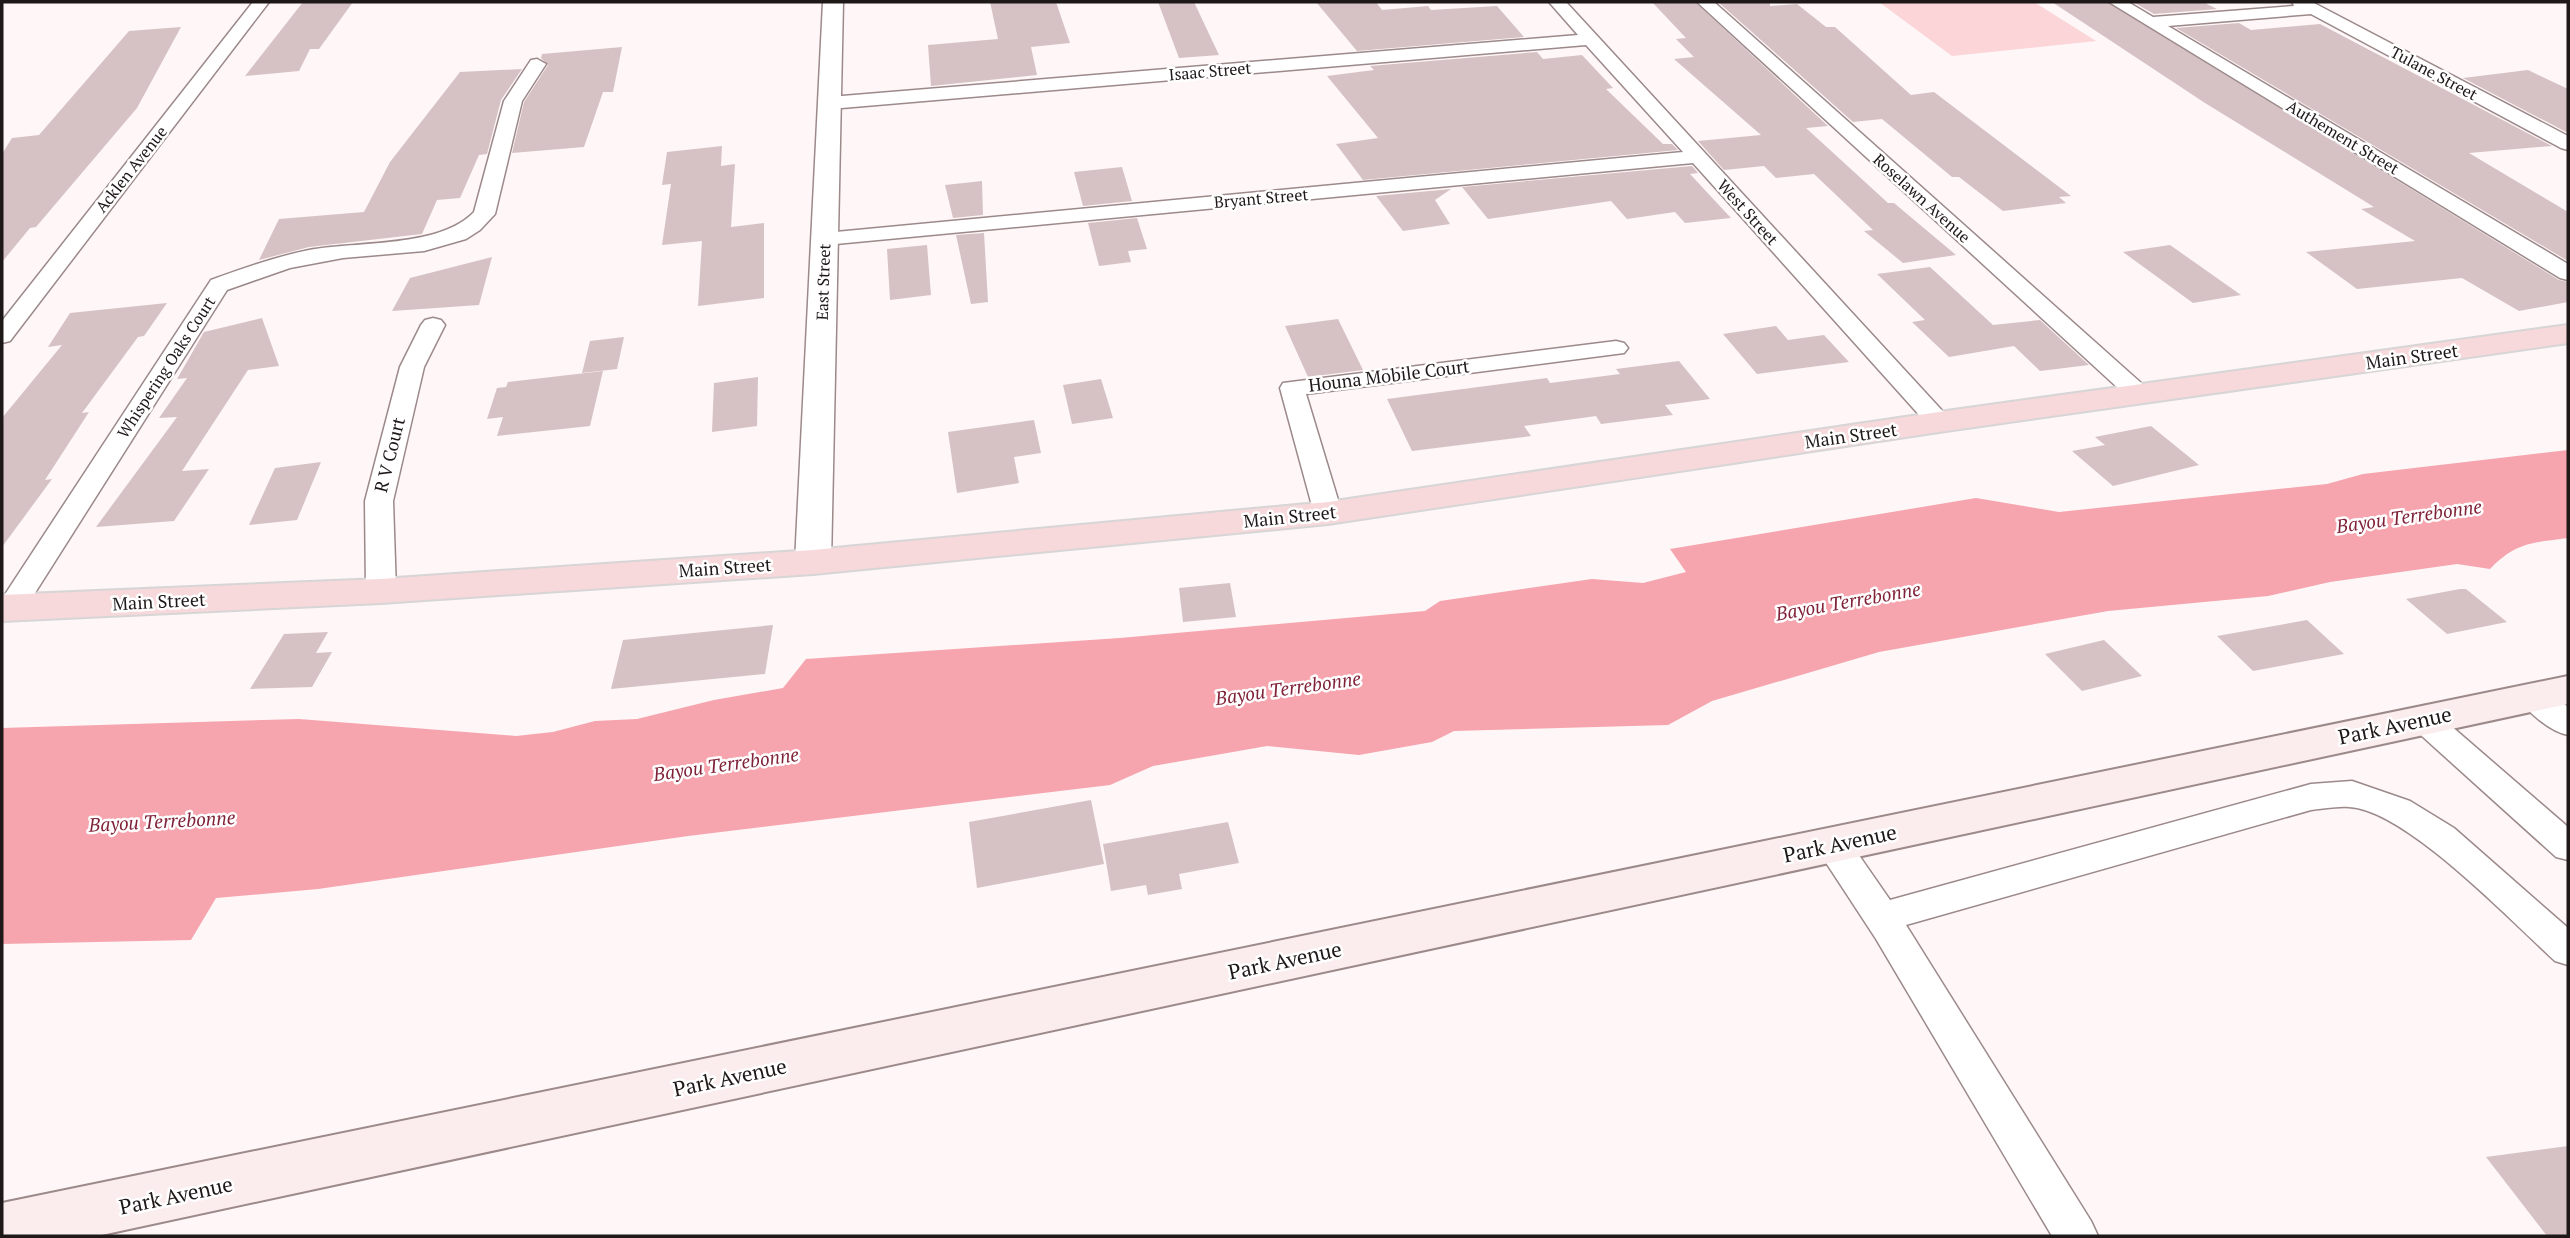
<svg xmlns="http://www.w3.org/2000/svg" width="2570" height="1238" viewBox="0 0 2570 1238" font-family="'PT Serif',serif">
  <rect width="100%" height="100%" fill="#fef6f7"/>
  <path fill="#fbd5d8" d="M1879 2H2034L2096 41 1952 56Z"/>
  <path fill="#f6a4ad" d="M2568 450V538C2532 543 2516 542 2490 569L2457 564 2330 582 2268 596 2108 611 1879 652 1712 701 1668 725 1454 731 1432 742 1359 755 1267 746 1153 766 1110 785 688 836 318 889 216 898 191 940 2 944V728L299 719 516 736 553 732 595 721 637 719 714 700 783 688 806 659 1120 638 1425 611 1440 601 1592 579 1643 583 1686 572 1670 549 1976 498 2059 512 2327 484 2363 474Z"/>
  <path fill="#d6c2c4" d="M303 2H353L319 49H310L299 71 245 76Z
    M990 2H1056L1070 43 1031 47 1037 75 931 86 928 45 998 39Z
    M1158 2H1194L1219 55 1179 58Z
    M1316 2H1376L1382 10 1428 6 1431 10 1497 6 1524 37 1357 51Z
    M1652 2H1695L1828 126 1806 128 1888 203H1894L1956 255 1903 263 1864 231 1873 230 1814 174 1776 178 1764 166 1724 170 1698 141 1761 135 1674 59 1694 57 1676 39 1686 38Z
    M1718 2H1770V6L1797 4 1826 27H1835L1911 95 1934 92 2071 196 2059 197 2066 203 2003 211 1959 177H1952L1882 119 1853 122Z
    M2052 2H2107L2559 280 2568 282V302L2519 311 2462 278 2357 289 2306 252 2415 241 2361 209 2374 207 2205 103Z
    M2133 2H2203L2217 9 2154 14Z
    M2239 23 2251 30 2320 24 2552 146 2469 153 2568 212V261L2176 28Z
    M181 27 137 108 36 227 30 228 2 262V154L12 138 39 135 129 31Z
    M622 47 613 92H603L584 147 512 153 524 102 548 65 541 58 542 54Z
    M1537 52 1543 59 1582 55 1613 88 1606 89 1663 144H1672L1678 150 1363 180 1336 144 1378 138 1327 76 1374 70 1370 66Z
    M522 69 501 100 487 154 479 155 460 198 437 200 422 234 309 247 259 260 279 219 364 212 390 162 460 72Z
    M2528 70 2568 89V133L2463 78Z
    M722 146 721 166 735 164 731 227 764 223V298L698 306 702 241 662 245 671 184 662 185 667 152Z
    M1692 166 1698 173 1690 174 1731 218 1685 223 1675 212 1627 219 1611 201 1488 219 1462 187Z
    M1122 167 1132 201 1083 206 1074 172Z
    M982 181 983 215 953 218 945 185Z
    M1451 189 1435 200 1450 224 1403 231 1376 196Z
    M1137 218 1147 249 1128 251 1131 262 1099 266 1088 223Z
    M984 233 988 302 971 304 956 235Z
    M927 245 931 295 890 300 887 249Z
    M2170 245 2241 295 2193 303 2123 252Z
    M492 257 479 305 392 311 410 278Z
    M1930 267 1993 325 2040 320 2089 365 2040 371 2014 346 1949 357 1912 322 1925 320 1877 274Z
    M167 303 144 336 138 337 82 413 89 412 45 480 52 479 2 547V418L62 345 48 347 70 313Z
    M262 318 279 366 248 370 182 471 209 469 174 521 96 527 177 417 159 418 187 378 177 379 204 332Z
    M1338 319 1363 370 1308 377 1285 326Z
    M1776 326 1788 340 1824 335 1849 362 1757 374 1723 334Z
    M624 337 617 369 582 373 590 341Z
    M1679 361 1710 399 1665 405 1673 415 1601 424 1596 416 1524 426 1531 436 1412 451 1387 399 1547 378 1550 383 1620 374 1616 369Z
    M603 371 590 426 497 436 503 417 487 419 497 388 506 387 508 382Z
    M758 377 757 426 712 432 714 383Z
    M1101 379 1113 418 1072 424 1063 385Z
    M1034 420 1041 453 1014 457 1019 483 957 493 948 432Z
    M2151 426 2199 465 2113 486 2072 451 2105 445 2095 437Z
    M321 462 297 520 249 525 275 468Z
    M1230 583 1236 617 1183 622 1179 588Z
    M2460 589H2466L2507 622 2447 634 2406 599Z
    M2307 620 2344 654 2253 671 2217 636Z
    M773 625 765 674 611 689 623 640Z
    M328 632 316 653 332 652 312 687 250 689 284 634Z
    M2104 640 2142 676 2082 691 2045 654Z
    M1091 800 1104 864 977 888 969 822Z
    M1228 822 1239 863 1179 874 1182 889 1148 895 1146 885 1111 891 1103 844Z
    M2568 1146V1236H2547L2486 1157Z"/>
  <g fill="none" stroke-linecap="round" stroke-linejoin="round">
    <defs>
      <path id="minor" d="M253 2H269L10 341 2 343V321Z
        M1549 2H1566L1948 417 1952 422 1948 427 1939 430 1930 427 1693 163 825 245 817 244 814 239 817 234 825 233 1683 152 1586 45 830 109 821 103 830 97 1578 35Z
        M1697 2H1714L2149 390 2152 395 2149 400 2140 402 2131 400Z
        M2109 2H2128L2153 17 2294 6 2292 2H2312L2568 136V150L2561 148 2311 14 2168 26 2568 264V280L2560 278Z
        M537 59 546 64 522 101 495 214 480 230 466 239 424 251 343 258 290 268 227 290 21 615 11 618 2 615V599L211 280C244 268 275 257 309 250 358 241 440 248 474 212L504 101 531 60Z
        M433 318 441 320 445 325 424 367 393 501 396 591 391 598 381 601 371 598 366 591 365 501 400 367 421 325 425 320Z
        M1616 341 1624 343 1628 348 1624 353 1306 394 1342 513 1338 519 1328 521 1318 519 1314 513 1280 388 1283 383Z
        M2534 686 2545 689 2568 707V735C2550 731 2528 713 2518 697L2523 689Z
        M2424 709 2435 712 2568 827V860L2556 857 2413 728 2408 720 2413 712Z
        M2352 781 2410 801 2454 828 2568 928V965L2555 961C2511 921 2406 810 2349 807 2337 806 2323 809 2311 810L1906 925 2091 1221 2098 1236H2052L1876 939 1821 855 1816 845 1821 835 1833 832 1845 835 1890 900 2311 784Z"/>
      <path id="tertiary" d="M823 2H843L831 562 825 570 813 573 801 570 795 562Z"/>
      <path id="secondary" d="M2568 676V704L97 1236H2V1203Z"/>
      <path id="primary" d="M2568 325V343L1939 432 1328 524 813 574 381 603 2 621V595L381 579 813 550 1328 502 1939 412Z"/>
    </defs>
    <use href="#minor" stroke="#9c898a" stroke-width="3"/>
    <use href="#tertiary" stroke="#9c898a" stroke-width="3"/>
    <use href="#secondary" stroke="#9c898a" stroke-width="4"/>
    <use href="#primary" stroke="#d7d5d6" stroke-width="4"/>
    <use href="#minor" fill="#fff" fill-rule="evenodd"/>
    <use href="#tertiary" fill="#fff" fill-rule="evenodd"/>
    <use href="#secondary" fill="#fbeced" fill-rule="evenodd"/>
    <use href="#primary" fill="#f7d9db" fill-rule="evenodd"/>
  </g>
  <g text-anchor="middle" stroke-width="5" stroke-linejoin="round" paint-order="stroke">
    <g font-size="16" fill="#1f1819" stroke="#fff">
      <text transform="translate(1210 71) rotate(-5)" y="6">Isaac Street</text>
      <text transform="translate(2434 73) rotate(28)" y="6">Tulane Street</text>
      <text transform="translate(2343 137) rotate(31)" y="6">Authement Street</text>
      <text transform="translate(131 169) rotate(-52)" y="6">Acklen Avenue</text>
      <text transform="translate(1261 198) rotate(-5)" y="6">Bryant Street</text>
      <text transform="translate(1922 198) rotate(42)" y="6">Roselawn Avenue</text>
      <text transform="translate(1748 212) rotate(48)" y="6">West Street</text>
      <text transform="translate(823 282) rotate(-88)" y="6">East Street</text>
      <text transform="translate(166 367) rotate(-57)" y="6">Whispering Oaks Court</text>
    </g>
    <g font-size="18" fill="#1f1819" stroke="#fff">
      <text transform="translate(2412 357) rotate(-8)" y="6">Main Street</text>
      <text transform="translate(1389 376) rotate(-7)" y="6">Houna Mobile Court</text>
      <text transform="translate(1851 436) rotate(-8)" y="6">Main Street</text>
      <text transform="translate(390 455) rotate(-76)" y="6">R V Court</text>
      <text transform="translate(1290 517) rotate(-6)" y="6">Main Street</text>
      <text transform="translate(725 568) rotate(-4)" y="6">Main Street</text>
      <text transform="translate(159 602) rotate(-3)" y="6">Main Street</text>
    </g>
    <g font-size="19" font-style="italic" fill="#802237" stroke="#fff">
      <text transform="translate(2409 516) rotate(-8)" y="7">Bayou Terrebonne</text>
      <text transform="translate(1848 601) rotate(-10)" y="7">Bayou Terrebonne</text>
      <text transform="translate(1288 688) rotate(-8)" y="7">Bayou Terrebonne</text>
      <text transform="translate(726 764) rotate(-8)" y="7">Bayou Terrebonne</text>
      <text transform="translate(162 821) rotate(-3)" y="7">Bayou Terrebonne</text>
    </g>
    <g font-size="21" fill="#1f1819" stroke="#fff">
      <text transform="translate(2395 726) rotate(-12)" y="7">Park Avenue</text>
      <text transform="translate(1840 844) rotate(-12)" y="7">Park Avenue</text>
      <text transform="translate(1285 961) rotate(-12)" y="7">Park Avenue</text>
      <text transform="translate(730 1078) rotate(-12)" y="7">Park Avenue</text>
      <text transform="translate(176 1196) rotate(-12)" y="7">Park Avenue</text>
    </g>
  </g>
  <rect width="2570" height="1238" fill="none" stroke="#1f1819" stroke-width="7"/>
</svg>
